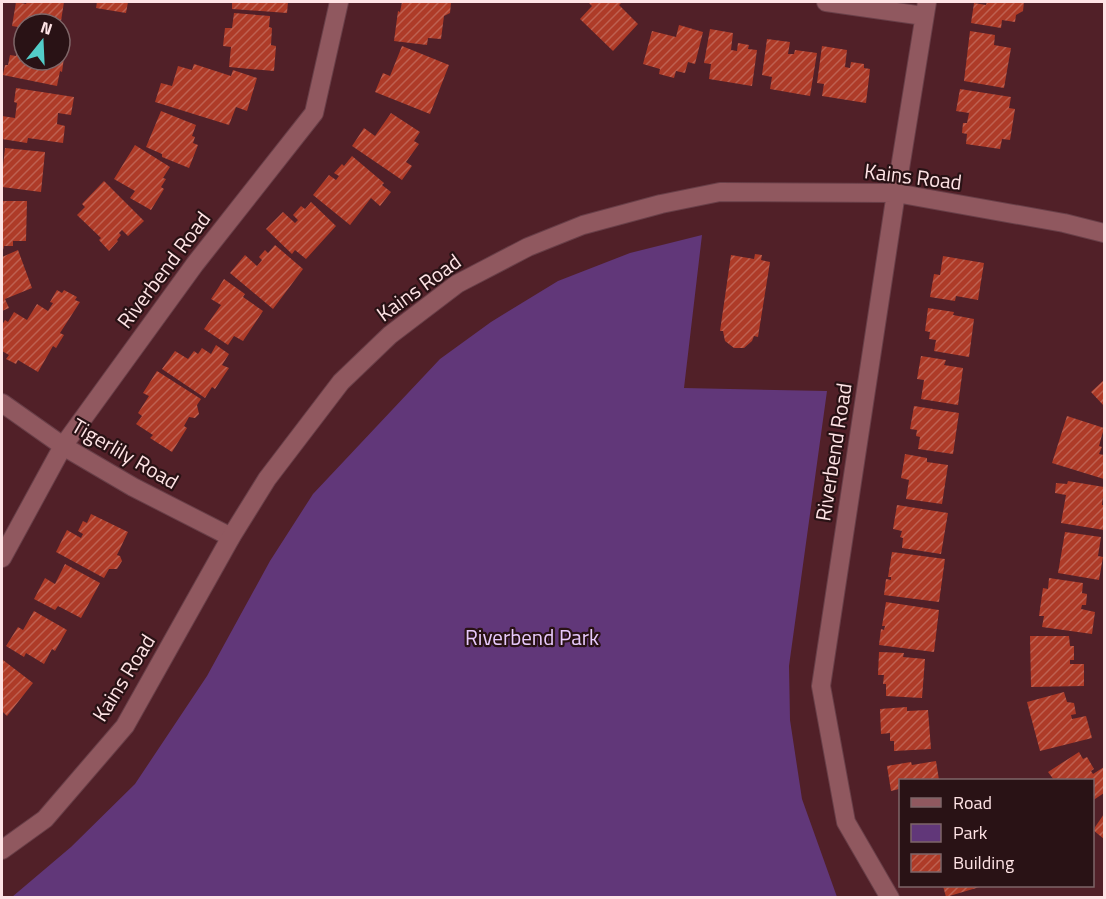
<svg xmlns="http://www.w3.org/2000/svg" width="1106" height="899" viewBox="0 0 1106 899" font-family="'Titillium Web',sans-serif">
  <defs>
    <pattern id="building-hatch" width="6" height="6" patternUnits="userSpaceOnUse" patternTransform="scale(1.5)"><rect width="6" height="6" fill="#ae3b28"/><path d="M-1 1l2-2M0 6l6-6M5 7l2-2" fill="none" stroke="#be6151"/></pattern>
  </defs>
  <rect width="100%" height="100%" fill="#512028"/>
  <path fill="#613779" d="M702 235 684 388 827 391 789 666 790 720 802 799 837 897H12L71 847 135 784 207 676 270 561 313 494 440 359 491 322 558 281 630 253Z"/>
  <path fill="url(#building-hatch)" d="M16 2 26 4 27 2H64L61 21 47 19 46 24H24V28L12 26Z
    M97 2H128L126 13 96 8Z
    M232 2H288L287 13 232 9Z
    M402 2 451 3 450 13 444 16 441 39 428 38 427 45 394 41 398 11 400 12Z
    M590 2H622L619 5 638 24 613 51 580 19 592 6 589 3Z
    M987 2H1024L1023 11 1016 15 1015 22 1002 20 1001 28 971 23 974 3 986 5Z
    M234 13 270 16 269 27 272 28 271 45 276 46 274 71 229 67 231 47 223 46 225 28H232Z
    M679 25 703 32 695 64 688 62 685 73 676 71 674 78 659 74 660 69 643 64 652 31 676 37Z
    M710 29 733 33 731 50 737 51 738 43 749 45 748 49 757 50 752 86 709 79 711 64 704 63Z
    M970 31 995 35 994 45 1011 48 1004 88 964 81Z
    M19 38H24V60H60V43H66L62 72 60 71 57 86 3 75 5 65H8L10 55 16 56Z
    M767 39 790 42 788 54H794L795 50 817 53 810 96 770 89 772 77 762 75Z
    M402 46 449 65 430 114 375 92 383 73 390 76Z
    M822 46 847 50 845 67 850 68 851 62 864 64V68L870 69 866 103 822 96 824 84 817 83Z
    M194 64 231 76 233 70 257 78 247 111 236 107 229 125 155 102 161 83 172 86 178 66 192 70Z
    M16 88 74 97 71 115 58 113 57 124 65 126 63 143 28 138 27 143 2 139V116L15 118 17 103 14 102Z
    M960 89 1011 97 1009 108 1015 109 1010 140 1002 139 1000 149 966 144 967 134 962 133 963 123H967L969 113 956 111Z
    M161 111 196 125 192 136 195 137 193 143 198 145 189 168 162 157V154L146 147Z
    M391 113 420 132 414 141 419 144 406 162 412 166 402 180 352 146 364 128 375 136Z
    M135 145 170 167 163 178 166 179 161 187 164 189 151 210 130 198 135 191 114 179Z
    M5 148 45 152 41 192 2 187V166H3Z
    M352 156 384 183 382 185 391 192 380 206 371 198 350 225 313 195 329 175 336 180 339 176 334 173 342 164 344 166Z
    M104 181 144 221 128 236 122 230 119 233 121 235 117 240 118 241 109 251 99 240 101 238 77 215 85 207 82 204Z
    M2 201H27L26 241H13V246H4L3 250H2Z
    M311 202 336 226 306 259 295 250 292 254 266 229 283 212 295 223 298 220 293 215 301 206 305 209Z
    M275 245 303 269 273 309 230 273 245 255 257 266 262 260 259 257 265 250 268 253Z
    M18 250 32 288 5 299 9 308 2 311V257Z
    M755 254 762 255 761 260 770 262 758 337 754 336 752 341 744 348H734L725 341 723 331H720L731 255 754 259Z
    M943 256 984 263 978 300 956 296 955 301 930 297 934 274 940 275Z
    M224 279 245 294 243 297 263 311 243 341 234 336 228 345 204 329 221 305 211 299Z
    M57 290 62 293 64 290 77 297 75 300 80 302 60 333 64 335 56 348 53 346 38 372 18 360 16 364 6 359 9 355 2 351V325L5 320 8 322 14 312 27 320 37 304 48 311 53 303 50 302Z
    M928 308 954 312 953 315 974 319 969 357 934 351 936 340 929 339 930 332 925 331Z
    M216 345 229 354 222 365 229 368 215 389 212 387 205 398 162 369 175 351 188 359 194 351 198 354 202 348 211 354Z
    M921 356 946 360 944 365 963 368 958 405 921 399 924 380 917 379Z
    M157 371 201 399 197 405 199 414 195 418 189 417 184 426 187 428 172 452 150 438 153 435 136 424 142 416 138 413 149 396 143 393Z
    M1104 380V406L1091 392Z
    M914 406 959 413 953 454 918 449 920 437 916 436 917 430 910 429Z
    M1067 416 1104 428 1099 446 1102 447 1099 454 1104 455V479L1052 463Z
    M905 454 927 458V462L948 465 942 504 906 499 909 480 901 478Z
    M1068 481 1104 487 1102 505H1104V530L1061 523 1066 495 1055 493 1056 483 1067 484Z
    M897 505 948 513 941 554 902 548 903 538 900 537 902 531 893 529Z
    M91 514 128 532 117 555 120 556 122 561 117 569H109L104 578 56 552 67 530 81 538 83 534 78 531 83 521 87 523Z
    M1065 532 1101 537 1098 556 1103 557 1099 580 1058 573Z
    M892 552 945 559 939 602 884 595 886 579 891 580V577H888Z
    M65 564 100 583 81 618 58 606 55 610 34 599 45 578 55 584Z
    M1049 578 1083 583 1082 593 1087 594 1086 605H1082L1081 609 1095 612 1092 634 1042 627 1044 616H1039L1043 588 1048 589Z
    M886 602 939 610 934 652 879 645 881 629 884 630 885 626H882Z
    M34 611 67 630 55 651 52 649 44 664 26 653 24 657 6 646 18 627 23 630Z
    M1030 636H1069L1070 646H1074V660H1070V664H1084V686L1031 687Z
    M879 652 904 653 903 657 925 659 922 698 886 696V684H883L884 675H878Z
    M3 660 33 683 7 716 2 711V662Z
    M1064 692 1067 702 1074 703 1076 714 1071 715 1072 719 1086 716 1092 738 1040 751 1027 702Z
    M907 707V711L928 710 931 749 894 751V741H890V733L881 734 880 709Z
    M1079 752 1083 759 1087 757 1094 769 1091 771 1093 774 1104 767V793L1092 801V780H1054L1048 772Z
    M936 761 939 780H900V793L899 789 891 791 887 766 911 762 912 765Z
    M1104 814V839L1093 830Z
    M943 886H983L946 897Z"/>
  <g fill="none" stroke-linecap="round" stroke-linejoin="round">
    <defs>
      <path id="minor" d="M826 2 924 16
        M896 193 927 2
        M2 403 63 446 133 487 231 537
        M2 558 63 446 195 264 314 113 339 2"/>
      <path id="tertiary" d="M2 850 45 819 125 726 231 537 267 479 341 382 390 335 457 284 528 247 583 225 661 204 720 192 896 193 1064 223 1104 233
        M890 898 846 822 821 686 896 193"/>
    </defs>
    <use href="#minor" stroke="#693f48" stroke-width="20"/>
    <use href="#tertiary" stroke="#693f48" stroke-width="20"/>
    <use href="#minor" stroke="#90585f" stroke-width="18"/>
    <use href="#tertiary" stroke="#90585f" stroke-width="18"/>
  </g>
  <g text-anchor="middle" stroke-width="4.5" stroke-linejoin="round" paint-order="stroke">
    <g font-size="21" fill="#fee3e5" stroke="#291215">
      <text transform="translate(913 177) rotate(7)" y="7">Kains Road</text>
      <text transform="translate(164 270) rotate(-53)" y="7">Riverbend Road</text>
      <text transform="translate(419 288) rotate(-36)" y="7">Kains Road</text>
      <text transform="translate(834 452) rotate(-81)" y="7">Riverbend Road</text>
      <text transform="translate(125 454) rotate(30)" y="7">Tigerlily Road</text>
      <text transform="translate(124 678) rotate(-58)" y="7">Kains Road</text>
    </g>
    <g font-size="21" fill="#e8cafc" stroke="#291215">
      <text x="532" y="645">Riverbend Park</text>
    </g>
  </g>
  <rect width="1106" height="899" fill="none" stroke="#fee3e5" stroke-width="6"/>
  <rect x="899" y="779" width="195" height="108" fill="#291215" stroke="#7e6668" stroke-width="1.5"/>
  <rect x="911" y="798" width="30" height="9" fill="#90585f" stroke="#7e6668" stroke-width="1.5"/>
  <text x="953" y="809" font-size="18" fill="#fee3e5">Road</text>
  <rect x="911" y="824" width="30" height="18" fill="#613779" stroke="#7e6668" stroke-width="1.5"/>
  <text x="953" y="839" font-size="18" fill="#fee3e5">Park</text>
  <rect x="911" y="854" width="30" height="18" fill="url(#building-hatch)" stroke="#7e6668" stroke-width="1.5"/>
  <text x="953" y="869" font-size="18" fill="#fee3e5">Building</text>
  <g transform="translate(42 42) rotate(18)"><circle r="28" fill="#291215" stroke="#7e6668" stroke-width="1.5"/>
  <path d="M0-4.5L10 22L0 15L-10 22Z" fill="#53cdc9"/>
  <text y="-9" font-size="16" font-weight="bold" text-anchor="middle" fill="#fee3e5">N</text>
  </g>
</svg>
